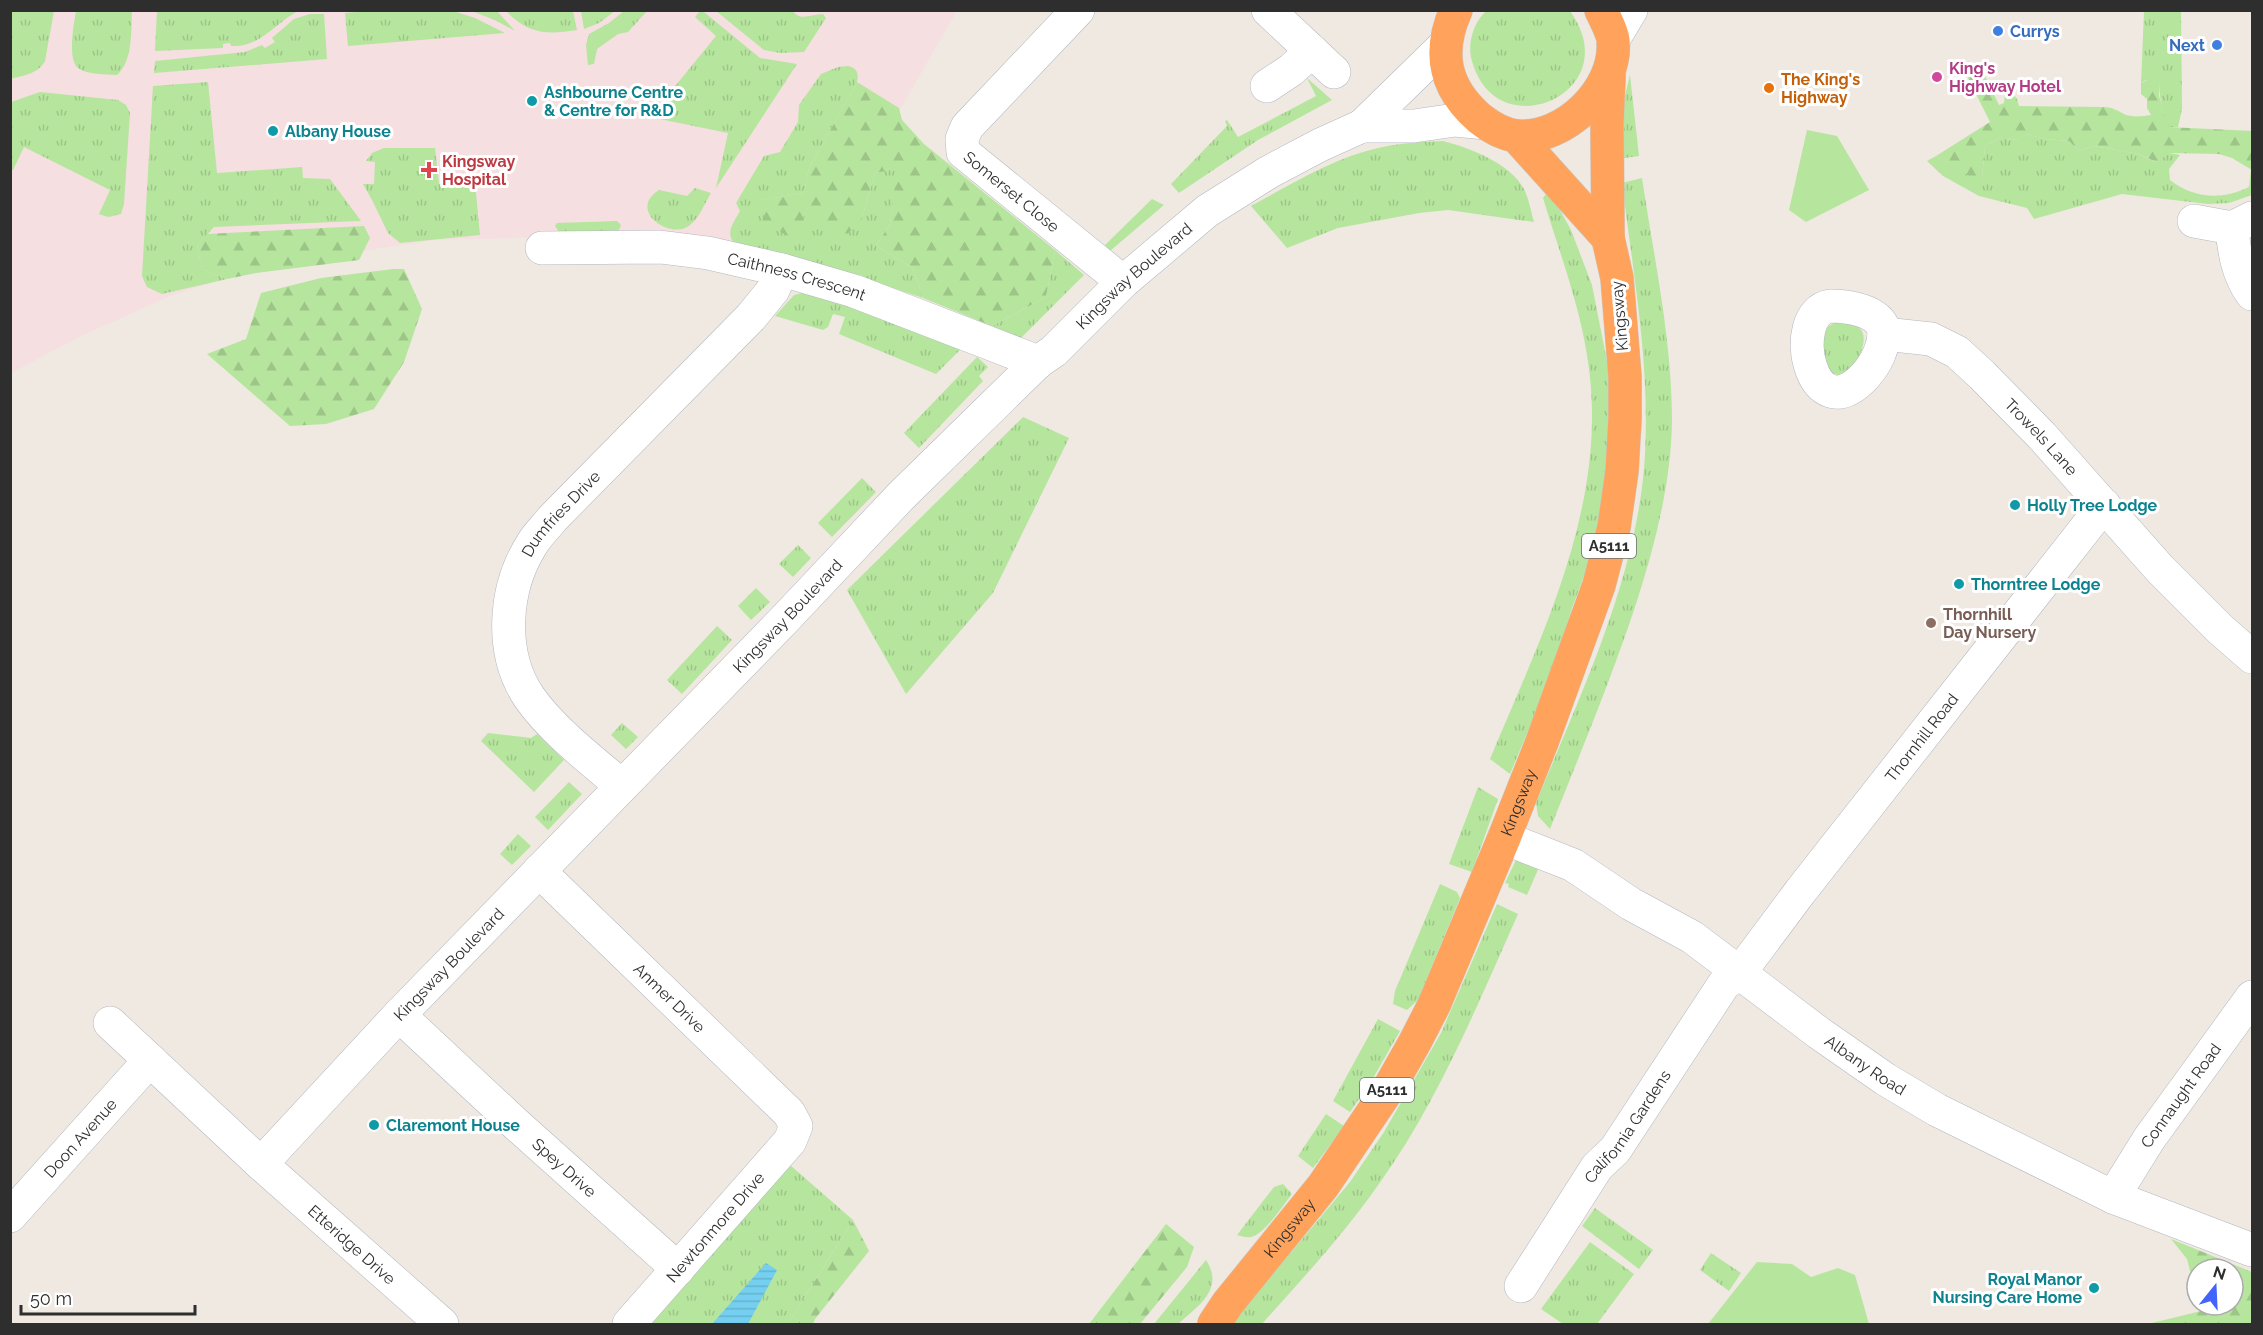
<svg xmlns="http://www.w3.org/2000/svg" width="2263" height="1335" viewBox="0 0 2263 1335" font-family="Raleway,sans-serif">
  <defs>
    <pattern id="grass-tufts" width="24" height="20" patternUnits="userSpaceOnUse" patternTransform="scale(1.5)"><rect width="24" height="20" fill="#b6e59e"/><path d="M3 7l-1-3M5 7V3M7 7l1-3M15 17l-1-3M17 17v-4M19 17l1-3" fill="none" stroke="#9dc588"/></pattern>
    <pattern id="forest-firs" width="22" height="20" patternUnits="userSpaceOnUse" patternTransform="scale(1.5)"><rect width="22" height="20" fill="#b6e59e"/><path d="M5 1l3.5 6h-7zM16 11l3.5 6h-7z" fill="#9dc588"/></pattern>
    <pattern id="water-rules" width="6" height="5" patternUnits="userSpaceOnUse" patternTransform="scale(1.5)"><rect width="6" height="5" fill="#75cff0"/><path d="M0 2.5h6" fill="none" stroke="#66b2ce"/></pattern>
  </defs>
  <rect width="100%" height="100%" fill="#efe9e1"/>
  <path fill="#f5dfe0" d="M10 11H957L902 106 770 257 682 234 435 240 268 265 170 296 81 336 11 373Z"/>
  <path fill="url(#grass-tufts)" d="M381 10 453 11 475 18 505 33 348 46 345 13Z
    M10 11H54L45 61C38 74 24 75 11 79Z
    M76 11H132C131 31 133 61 117 75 105 74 88 75 78 68 67 59 74 23 76 11Z
    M157 11V10L298 11C275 23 260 48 231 46L230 43 223 44V48L155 51Z
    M472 11H497L515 31 497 21Z
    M506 11H573L577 30C546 35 528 34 506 11Z
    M581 11V10L615 11 599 23 584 29Z
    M624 11H647L628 32 618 34 597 49 594 64 588 65 586 45 589 34 609 23Z
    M716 11H793C800 22 811 14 823 14L826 18 804 52 780 53 764 50Z
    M1486 11H1570C1629 93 1496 150 1472 61 1467 44 1473 23 1486 11Z
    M2144 11H2181L2182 109 2178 127H2168C2162 112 2159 96 2159 80H2146L2141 83Z
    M699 12H704L760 58 797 64 716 188 728 133 650 117 716 36 695 17Z
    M310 14H324L327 59 154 73 155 61 245 52 262 45 265 48 275 42 272 38 294 19Z
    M848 66C857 68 859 73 857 82L809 168 804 193 763 200 806 208 861 222 875 173 898 168 890 224 876 246 913 268 923 298 816 263 734 243C725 232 734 222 740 211L736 203 764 156 780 152 798 122 799 105 821 74 838 67Z
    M1630 75 1639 156 1618 159 1620 116Z
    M1307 78 1332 100 1258 140 1179 193 1171 184 1227 126 1225 121 1227 120 1238 137 1316 96Z
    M208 82 217 173 302 167 303 178 330 179 361 221 214 227 197 245 202 269 227 279 162 294 147 287 142 276 153 86Z
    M40 92 118 100 126 105 130 113 124 204 121 214 108 217 99 214 110 190 24 147 13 170 11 169V102Z
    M2027 134 2045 139 2069 141 2079 151 2094 146 2139 154 2155 162 2170 153 2180 155 2169 169 2170 180C2194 199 2223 200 2249 187L2251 170H2252V195L2229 203 2208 204 2122 194 2034 219 2027 208 1979 196 1943 176 1927 161 1936 156 1974 178H1982L1985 146 2001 137 2017 140Z
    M1443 141C1470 148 1510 163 1524 189 1529 199 1531 212 1534 222L1448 210 1419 213 1338 228 1287 248 1251 206C1292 184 1333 158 1378 148 1400 143 1421 142 1443 141Z
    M384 148H435L439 184 475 183 480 235 400 243 388 233 372 200 363 184H374L375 162 366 161 372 153Z
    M1642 178C1654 258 1672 340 1672 421 1671 484 1655 545 1636 604 1611 680 1580 754 1550 829L1538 816 1536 803C1581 693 1639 573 1645 454 1650 363 1633 272 1622 183Z
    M695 188 711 193C705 203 699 218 690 225 672 241 626 211 659 190L687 196Z
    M1549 190 1571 230 1592 285 1612 387 1615 434 1599 536 1572 608 1553 671 1510 774 1490 759C1544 630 1611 498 1587 355 1579 303 1558 248 1543 198Z
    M1152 199 1164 205 1110 251 1105 245Z
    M617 221 621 225 618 232H559L555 226 557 223Z
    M1055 250 1084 275 1020 339 992 326 1046 297Z
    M806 292 885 318 961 349 936 374 839 334 845 317 833 314 828 327 823 330 775 316 794 295Z
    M1837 321C1881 322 1861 357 1846 379L1826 370 1820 337 1826 328Z
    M977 357 988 367 979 376 983 381 919 448 904 433Z
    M1023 417 1069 438 993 593 906 694 847 590Z
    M862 478 876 492 832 537 818 523Z
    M798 545 811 558 793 577 779 564Z
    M756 588 770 602 751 620 738 606Z
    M717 626 732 640 682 694 667 680Z
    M622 723 638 737 626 749 611 735Z
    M488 733 531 738 537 734 564 760 534 792 481 741Z
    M569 782 582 794 548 830 535 817Z
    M1478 787 1498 799 1472 872 1449 864Z
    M518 834 531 846 512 865 500 854Z
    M1517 858H1543L1527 895 1508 887 1509 884 1505 883Z
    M1440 884 1457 892 1460 898 1418 1000 1407 1010 1393 1004 1395 991Z
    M1497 904 1518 914C1478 1004 1438 1101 1381 1181 1346 1232 1303 1278 1262 1324H1231L1350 1182 1384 1132 1441 1033Z
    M1378 1019 1400 1031 1372 1080 1350 1112 1333 1101Z
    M1326 1114 1344 1126 1313 1168 1298 1156Z
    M790 1165 853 1220 788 1324H651Z
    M1283 1184 1292 1194C1283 1205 1265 1234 1251 1237 1247 1238 1241 1236 1237 1235L1274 1187Z
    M1595 1208 1653 1250 1639 1269 1582 1226Z
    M1590 1242 1634 1274 1597 1324H1563L1541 1309Z
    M1711 1253 1741 1273 1729 1291 1700 1270Z
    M1206 1260C1225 1289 1198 1306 1178 1324H1154Z"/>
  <path fill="url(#forest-firs)" d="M1968 61 1984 74 1999 105 2004 103 2005 94H2013L2017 99 2019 106 2105 107C2114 108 2116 110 2124 114 2132 118 2143 116 2151 115L2147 108V99L2141 94V83L2154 77 2159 80V96L2168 127 2252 131V170L2232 158 2219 154 2170 153 2156 162 2139 154 2094 146 2079 151 2069 141 2045 139 2027 134 2018 140 2001 137 1985 146 1982 178 1974 179 1936 156 1990 122 1964 70Z
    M857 82 899 108 902 120 924 144 1055 250 1046 297 992 326 923 298 913 268 876 246 890 224 897 169 875 173 861 222 847 234 807 208 795 241 764 221 762 200 804 193 809 168Z
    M364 226 370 238 359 260 256 273 227 279 202 269 197 245 207 234Z
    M393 269H404L422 309 404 362 374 409 326 424 290 426 207 354 246 339 261 293 321 278Z
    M853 1220 869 1251 815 1319 813 1324H788Z
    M1166 1224 1194 1247 1187 1267 1140 1324H1089Z
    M2171 1239 2252 1272V1323L2148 1324 2201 1311 2199 1305H2233V1269H2197V1296L2187 1259Z"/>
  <path fill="#b6e59e" d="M1807 130 1837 136 1869 190 1806 222 1789 210Z
    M1757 1262 1792 1264 1811 1277 1838 1268 1855 1275 1869 1324H1708Z"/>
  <path fill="url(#water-rules)" d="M766 1263 777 1270 748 1324H712Z"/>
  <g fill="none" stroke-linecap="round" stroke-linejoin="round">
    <defs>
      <g id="minor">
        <path id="s1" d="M1078 10 967 127 962 139 963 152 1123 282"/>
        <path d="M1268 10 1334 72"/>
        <path d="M1613 40 1631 10"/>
        <path d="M1267 86 1291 70 1312 51"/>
        <path d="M1362 126H1414L1455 120 1486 123"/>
        <path d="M2194 221 2232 228 2252 218"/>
        <path d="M2232 228C2234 252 2238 275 2252 294"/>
        <path id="s2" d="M542 248 660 247 708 253 782 270 854 291 1038 362"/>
        <path d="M1830 306C1848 306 1877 310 1884 329 1885 346 1876 364 1865 376 1810 435 1786 313 1830 306Z"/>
        <path id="s3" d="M1884 334 1931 339 1957 352 1982 375 2042 436 2160 569 2220 629 2252 657"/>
        <path id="s4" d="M622 786C592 761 551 729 529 697 499 652 504 588 532 544 537 535 546 527 552 519L751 317 773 290 782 270"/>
        <path id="s5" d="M1504 838 1573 865 1631 904 1692 937 1819 1033 1885 1079 1937 1110 2113 1197 2252 1250"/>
        <path id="s6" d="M539 871 789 1113 796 1126 790 1141 629 1324"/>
        <path id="s7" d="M399 1015 517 1125 678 1269"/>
        <path id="s8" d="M110 1023 261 1164 442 1324"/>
        <path id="s9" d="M261 1164 399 1015 784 620 901 496 1038 362 1054 351 1123 282 1207 211 1269 172 1320 145 1362 126 1445 45"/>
        <path id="s10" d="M2113 1197 2149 1139 2252 997"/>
        <path id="s11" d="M10 1216 150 1060"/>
        <path id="s12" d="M1521 1286 1597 1167 1615 1150 1724 984 1740 972 1750 959 1800 892 2104 505"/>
      </g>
      <g id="highway">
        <path d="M1456 10C1437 53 1444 87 1479 118 1489 126 1503 134 1516 136 1564 141 1618 89 1613 40 1612 31 1605 19 1601 10"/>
        <path d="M1516 136 1608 238"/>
        <path id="s13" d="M1214 1324 1228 1303 1323 1186 1389 1088 1415 1042 1434 1005 1504 838 1542 742 1599 585 1614 527 1622 471 1625 418V377L1617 278 1608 238 1607 124 1609 76"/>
      </g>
    </defs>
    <use href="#minor" stroke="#b4b7c1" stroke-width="34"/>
    <use href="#highway" stroke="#c9c9c9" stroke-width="34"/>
    <use href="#minor" stroke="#fff" stroke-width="33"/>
    <use href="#highway" stroke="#ffa35c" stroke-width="33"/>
  </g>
  <g fill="#3f7fe0" stroke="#fff" stroke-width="2">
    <circle cx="1998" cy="31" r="6"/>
    <circle cx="2217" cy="45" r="6"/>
  </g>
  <circle fill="#d1479c" stroke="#fff" stroke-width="2" cx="1937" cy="77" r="6"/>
  <circle fill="#e8710a" stroke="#fff" stroke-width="2" cx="1769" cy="88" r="6"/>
  <g fill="#0f9aa8" stroke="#fff" stroke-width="2">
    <circle cx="532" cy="101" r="6"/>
    <circle cx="273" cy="131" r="6"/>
    <circle cx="2015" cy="505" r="6"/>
    <circle cx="1959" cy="584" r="6"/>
    <circle cx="374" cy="1125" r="6"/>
    <circle cx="2094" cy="1288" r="6"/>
  </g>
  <path fill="#e0444e" stroke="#fff" stroke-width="2" d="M426 161h6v6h6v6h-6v6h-6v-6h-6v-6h6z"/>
  <circle fill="#8d6e63" stroke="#fff" stroke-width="2" cx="1931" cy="623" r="6"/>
  <g text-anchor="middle" stroke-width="6" stroke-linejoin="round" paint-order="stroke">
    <g fill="#fff" stroke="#6d6d6d" stroke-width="1.5">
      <rect x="1582" y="534" width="54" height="24" rx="4.5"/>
      <rect x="1360" y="1078" width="54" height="24" rx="4.5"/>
    </g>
    <g font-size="15" font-weight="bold" fill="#2e2e2e">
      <text x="1609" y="551">A5111</text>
      <text x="1387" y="1095">A5111</text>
    </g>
    <g font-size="16" font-weight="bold" fill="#366cbe" stroke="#fff" text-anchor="start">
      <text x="2010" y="37">Currys</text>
      <text x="2205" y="51" text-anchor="end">Next</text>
    </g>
    <g font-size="16" font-weight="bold" fill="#b23c85" stroke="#fff" text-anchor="start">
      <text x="1949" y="74">King's<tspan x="1949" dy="18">Highway Hotel</tspan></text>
    </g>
    <g font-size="16" font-weight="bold" fill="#c56008" stroke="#fff" text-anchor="start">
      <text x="1781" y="85">The King's<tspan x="1781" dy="18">Highway</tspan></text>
    </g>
    <g font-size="16" font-weight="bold" fill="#0d838f" stroke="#fff" text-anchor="start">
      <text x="544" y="98">Ashbourne Centre<tspan x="544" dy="18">&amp; Centre for R&amp;D</tspan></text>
      <text x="285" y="137">Albany House</text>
      <text x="2027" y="511">Holly Tree Lodge</text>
      <text x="1971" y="590">Thorntree Lodge</text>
      <text x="386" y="1131">Claremont House</text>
      <text x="2082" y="1285" text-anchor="end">Royal Manor<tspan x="2082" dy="18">Nursing Care Home</tspan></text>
    </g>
    <g font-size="16" font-weight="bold" fill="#be3a42" stroke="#fff" text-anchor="start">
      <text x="442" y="167">Kingsway<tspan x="442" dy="18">Hospital</tspan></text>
    </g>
    <g font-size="16" fill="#2e2e2e" stroke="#fff">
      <text dy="6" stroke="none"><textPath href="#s1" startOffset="250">Somerset Close</textPath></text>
      <text dy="6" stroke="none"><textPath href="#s2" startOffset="258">Caithness Crescent</textPath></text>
      <text dy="6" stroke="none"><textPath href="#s9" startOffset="1246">Kingsway Boulevard</textPath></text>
      <text transform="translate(1619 316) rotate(-95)" y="6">Kingsway</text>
      <text dy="6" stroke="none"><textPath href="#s3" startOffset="196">Trowels Lane</textPath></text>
      <text dy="6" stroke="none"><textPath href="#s4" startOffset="332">Dumfries Drive</textPath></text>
      <text dy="6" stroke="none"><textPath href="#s9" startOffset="760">Kingsway Boulevard</textPath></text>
      <text dy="6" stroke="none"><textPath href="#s12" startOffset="681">Thornhill Road</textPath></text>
      <text dy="6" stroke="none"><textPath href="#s13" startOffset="608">Kingsway</textPath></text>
      <text dy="6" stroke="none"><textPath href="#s9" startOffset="274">Kingsway Boulevard</textPath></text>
      <text dy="6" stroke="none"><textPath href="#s6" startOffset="182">Anmer Drive</textPath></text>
      <text dy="6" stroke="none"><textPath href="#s5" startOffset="429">Albany Road</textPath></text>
      <text dy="6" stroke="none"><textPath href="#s10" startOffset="122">Connaught Road</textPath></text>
      <text dy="6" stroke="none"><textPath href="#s12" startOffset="192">California Gardens</textPath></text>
      <text dy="6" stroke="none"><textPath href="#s11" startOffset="105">Doon Avenue</textPath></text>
      <text dy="6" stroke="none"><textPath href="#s7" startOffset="225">Spey Drive</textPath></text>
      <text transform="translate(715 1227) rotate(-49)" y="6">Newtonmore Drive</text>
      <text dy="6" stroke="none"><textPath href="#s13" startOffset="122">Kingsway</textPath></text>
      <text dy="6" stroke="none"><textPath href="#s8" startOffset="328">Etteridge Drive</textPath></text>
    </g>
    <g font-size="16" font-weight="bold" fill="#785e54" stroke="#fff" text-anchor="start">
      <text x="1943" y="620">Thornhill<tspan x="1943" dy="18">Day Nursery</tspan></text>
    </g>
  </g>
  <rect width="2263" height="1335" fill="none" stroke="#2e2e2e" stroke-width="24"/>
  <g transform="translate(2215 1287) rotate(18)"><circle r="28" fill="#ffffff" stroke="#ababab" stroke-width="1.5"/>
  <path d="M0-4.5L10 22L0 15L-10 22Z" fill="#4264fb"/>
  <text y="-9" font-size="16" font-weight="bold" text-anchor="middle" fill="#2e2e2e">N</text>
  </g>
  <path d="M21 1305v9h174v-9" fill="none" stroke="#2e2e2e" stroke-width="3"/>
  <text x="30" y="1305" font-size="18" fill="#2e2e2e" stroke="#ffffff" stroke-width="4.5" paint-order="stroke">50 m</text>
</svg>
